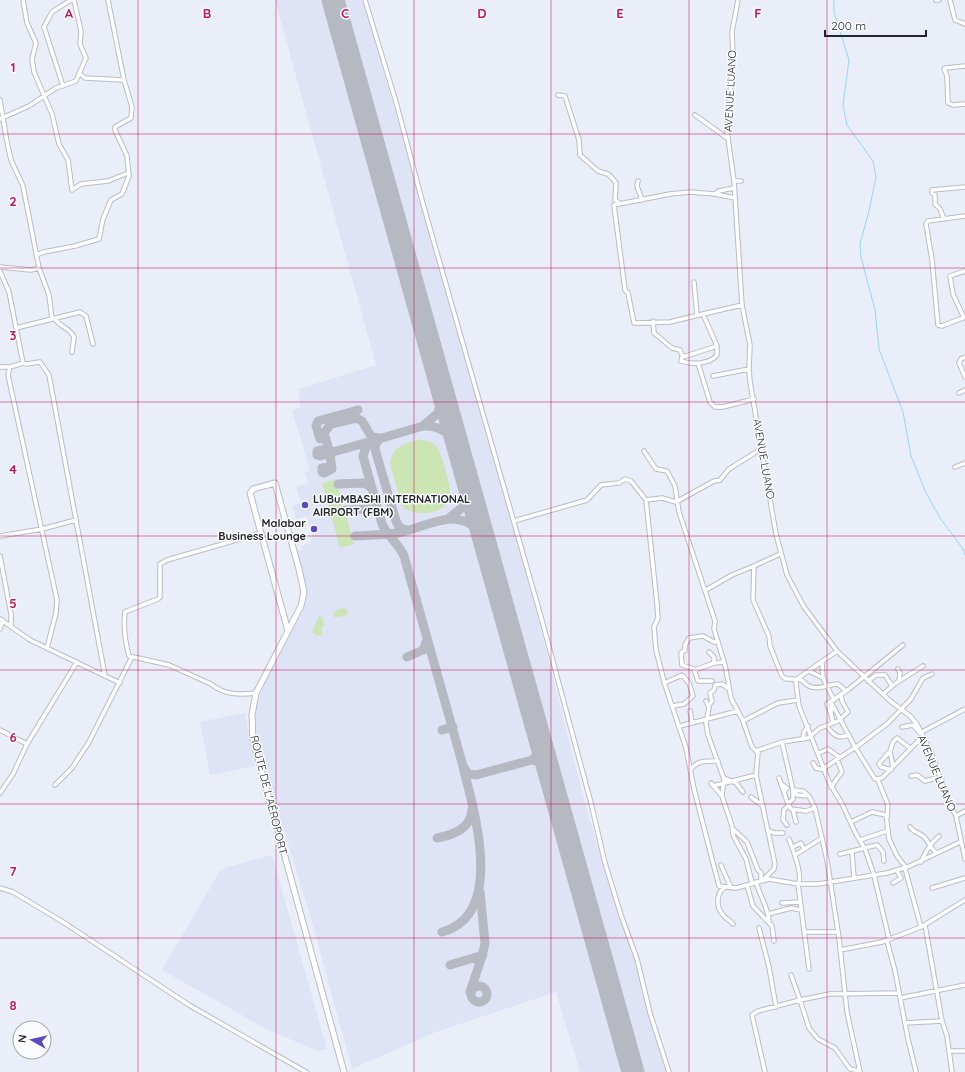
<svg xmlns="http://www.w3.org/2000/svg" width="965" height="1072" viewBox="0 0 965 1072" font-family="Quicksand,sans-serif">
  <rect width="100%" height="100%" fill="#eaeef9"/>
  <path fill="#dee3f6" d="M275 0H363L513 521 587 811 619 915 631 942 667 1072H580L556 992 433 1033 352 1069 311 918 258 747 255 715 261 689 304 608 305 600 306 594 295 552 302 550 301 546 311 543V540L313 539 307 516 296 519 292 506 303 503V500H300L296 487 308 483 305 472 310 471 292 410 300 408 299 389 376 365Z
    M245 713 255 766 210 775 200 722Z
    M272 855 327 1049 318 1051 266 1029 162 970 221 869Z"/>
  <path fill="#cce5b4" d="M417 440C425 440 432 441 437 447 442 453 451 487 450 495 447 516 415 518 402 506L390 464C392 447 403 444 417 440Z
    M336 479 341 497 327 501 322 483Z
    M342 501 354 544 340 548 328 505Z
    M344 608 348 610 347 615 337 617H333L334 611Z
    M319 616 323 618 324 625 321 628 323 635 317 636 312 632Z"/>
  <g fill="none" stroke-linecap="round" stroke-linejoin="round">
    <path stroke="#97d6fa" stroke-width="1" d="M834 0V12L849 60 843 105 847 125 873 161 876 177 869 211 860 244 861 257 875 310 879 349 903 412 911 456 926 493 940 518 963 549 965 555"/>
    <path stroke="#b6b8c2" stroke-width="9" d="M423 426 438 413 443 393
      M381 438 376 443 375 449 396 521 400 528 407 530
      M320 439 316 426 318 421 358 410
      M325 449 317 451V455L320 456 333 452
      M459 450C452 434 441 425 423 426L372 441 366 447 363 456 382 524C388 537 399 544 404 556L463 766 468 773 476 775 532 760 541 762 548 769
      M334 452 329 450 324 433 331 424 356 418 362 421 371 436 379 438
      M329 466 322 468V472L324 473 332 469 330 456 333 452 372 441
      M338 484 364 483 372 488
      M346 510 370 509 379 514
      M449 518 463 507 470 487
      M355 536C369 535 384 535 398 533 430 526 464 502 484 540
      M407 657 423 650 427 640
      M442 730 453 727
      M532 760 538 755 541 744
      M437 838C453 835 471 829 472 809
      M442 932C506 915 474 810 463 767
      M450 965 483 955
      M471 994a8 8 0 1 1 16 0a8 8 0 1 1-16 0Z
      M470 992 482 956 485 943 480 892"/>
    <path stroke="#b6b8c2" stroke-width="23" d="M333 0 633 1072"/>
    <defs>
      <path id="minor" d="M23 0 27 23 36 43 32 59 34 72 52 114 59 144 68 160 72 190 81 184 108 181 128 173
        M365 0 396 102 423 204 541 617 591 803 605 863 621 915 637 959 650 1013 669 1072
        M738 0 732 32 733 55 727 131 734 181 742 305 750 345 749 369 750 382 776 534 787 575 804 607 837 651 889 700 910 716 917 724 931 752 950 805 956 816 965 859
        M936 0H939
        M950 0 955 20 965 24
        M965 66 945 68 944 69 947 76 948 103 953 105 965 104
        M79 73 85 78 124 80
        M63 86 44 27 52 12 71 0
        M558 95 565 96 579 140 580 155 598 171 608 174 613 179 616 183 615 200 619 203
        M0 100 7 142 11 160 23 186 39 268 49 295 52 319
        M695 115 727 138
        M0 119 29 106 56 88 76 81 86 58 80 44 81 31 74 0
        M638 181 637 186 642 200
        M734 181H741
        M715 194 719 191 734 188
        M965 216 928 221 926 224 932 260 938 325 942 326 965 317
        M944 219 940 209 935 204V195L932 193V190L965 187
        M36 255 44 252 75 246 99 239 103 219 111 200 122 194 129 176 127 156 115 130V127L131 118 132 107 124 80 108 0
        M0 267 31 270 39 268
        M0 271 9 292 23 363 26 364 40 362 49 375 105 676
        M694 282 697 315
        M703 314 670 322 634 323 628 293 625 290 614 205 670 194 690 192 715 194 735 198
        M964 318 953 294 950 276 965 271
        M55 319C60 327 70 328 74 337L72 352
        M653 321 654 333 672 348 680 350 683 357 717 346 703 314 742 305
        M16 328 80 312 86 316 93 344
        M682 357 681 361C692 365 710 364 717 355V346
        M965 357 961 359 959 363 965 377
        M23 363 10 367 8 375 57 600 56 613 47 648
        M698 363 710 402 715 407H723L754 399
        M0 367H10
        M713 376 749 369
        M959 393 965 390
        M644 451 656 469 667 471 675 486 679 512 715 621 714 629 725 665 731 698 743 721 752 747 758 753 756 775 775 864 774 869 763 880
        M955 467 965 463
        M646 500 657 604 658 618 654 627 656 650 665 685 686 748 694 789 719 886 736 888 769 879 798 884H818L887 873 910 866 960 842
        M514 521 587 500 601 485 619 483 625 479 631 481 646 500 662 498 676 502 714 481 720 480 729 469 761 449
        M0 536 42 529 76 520
        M780 554 754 566 753 600 769 636 770 646 782 676 786 679H794L796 681
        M0 556 11 614V627
        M706 590 732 575 754 566
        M0 619 30 640 120 683
        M0 629 3 620
        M837 651 797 679 796 683 799 706 829 782 842 804 856 834 865 849 874 875 889 939
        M709 652 714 657V663
        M822 663 823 678 834 700
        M898 669 900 673 899 681
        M695 670 714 663 724 662
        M809 671 823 678
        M799 679C804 680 804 684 809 686 818 691 829 684 838 684L846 691
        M712 681H698L694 669 682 665 681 653 685 650V645L689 638 703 636 714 642H717
        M868 681 876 675H885L892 686
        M664 683 682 675 689 683 693 696 684 704 673 706
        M256 693C240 695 224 695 211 684L169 665 129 656C125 641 123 628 125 612L158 599 160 597V564L167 560 261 533
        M883 694 896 683 923 666
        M706 701 709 708 706 723 708 735 724 779 722 796 732 826 733 835 746 859 752 883
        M831 702 855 747 875 779 882 778 922 737
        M832 704 831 713 833 723
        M709 705 712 701 710 693 714 690 715 685 722 684 729 689
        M690 711 692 722
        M831 714 827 704 849 689 903 645
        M743 721 778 703 798 700
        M680 726 738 711
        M826 726C835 734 835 740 849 735
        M902 727 913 725 920 733 965 709
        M0 730 27 744
        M803 739 804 732 808 726
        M782 742 793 790 803 791 809 796 815 808 827 860 839 938 847 1012 860 1072
        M756 751 782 742 808 738 820 728 838 721 848 712 842 701 841 695
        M890 751 893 767
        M819 753 828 749 839 757
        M813 763 816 768 825 770
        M824 768 859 745 888 723 911 699 923 678 932 674
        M691 770C696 760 708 761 718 761
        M891 770 881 767 879 764 890 751 893 742 897 738 910 748
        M911 776 917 775 925 781 936 778 942 780
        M724 778 736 783 743 792
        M779 778 788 804
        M878 780 888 805 887 817
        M711 783 722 796
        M781 784 787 788 784 792
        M55 785 72 768 89 742 132 657
        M713 786 756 775
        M831 787 842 772 837 759
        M793 790V799L788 804 791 809 806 811 815 808
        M794 791 797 795 809 796
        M0 793 13 774 27 744 77 662
        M751 797 763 806
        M793 810 796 822
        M956 816 965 811
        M851 822 872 812 886 815 889 839 897 856 904 865 921 927
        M787 825 783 820 784 810 788 806
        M910 827C914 833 918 832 923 836 929 841 930 849 937 853
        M733 829 747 842 758 870 761 873V881
        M768 830 774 833H783
        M789 839C792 847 804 877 798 884L809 969
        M860 840 887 831
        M793 847 801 843 804 849
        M852 852 854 878
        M840 854 877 845 883 852 884 861
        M795 855 822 838
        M921 862C926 851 930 844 939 836
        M721 865 731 888
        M756 882C760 896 768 907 769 921
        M893 883 901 878 897 871
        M747 885 753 906 772 926 774 941
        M0 888 13 892 63 922 189 1005 306 1072
        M724 888C716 894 716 907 723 915 726 919 730 920 733 924
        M932 888 965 878
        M782 903 800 902
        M768 914 791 908 801 910
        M925 925 942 1021 947 1036 952 1072
        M759 928 769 967 776 1007
        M804 932H838
        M887 941 895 971 908 1039 916 1072
        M840 950 882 942 921 927 965 900
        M900 998 965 985
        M905 1023 942 1021
        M949 1051H965
        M860 1071 850 1069 835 1048 818 1039 809 1028 800 1000 830 994 899 993
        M765 1072 752 1015 758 1011 800 1000 791 975"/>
      <path id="secondary" d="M288 631 250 493 253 489 275 483 299 569 304 592 301 606 256 693 252 715 253 740 344 1072"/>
    </defs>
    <use href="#minor" stroke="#b9bcc7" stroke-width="5.5"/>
    <use href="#secondary" stroke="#b9bcc7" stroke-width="7"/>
    <use href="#minor" stroke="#fff" stroke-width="3.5"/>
    <use href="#secondary" stroke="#fff" stroke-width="5"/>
  </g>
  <path fill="none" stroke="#c2185b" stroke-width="1" stroke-opacity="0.55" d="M138 0V1072M276 0V1072M414 0V1072M551 0V1072M689 0V1072M827 0V1072M0 134H965M0 268H965M0 402H965M0 536H965M0 670H965M0 804H965M0 938H965"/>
  <g fill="#5b4bc3" stroke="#fbfcfe" stroke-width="1.5">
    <circle cx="305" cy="505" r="4"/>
    <circle cx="314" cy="529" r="4"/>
  </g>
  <g text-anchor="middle" stroke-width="3" stroke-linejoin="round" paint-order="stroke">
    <g font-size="11" fill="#242529" stroke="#fbfcfe">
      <text transform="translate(730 91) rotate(-87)" y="4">AVENUE LUANO</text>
      <text transform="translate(764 459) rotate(80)" y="4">AVENUE LUANO</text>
      <text transform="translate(937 773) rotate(67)" y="4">AVENUE LUANO</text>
      <text transform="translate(269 795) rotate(76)" y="4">ROUTE DE L'AÉROPORT</text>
    </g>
    <g font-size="11" font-weight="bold" fill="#242529" stroke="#fbfcfe" text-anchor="start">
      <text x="313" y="503">LUBuMBASHI INTERNATIONAL<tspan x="313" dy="13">AIRPORT (FBM)</tspan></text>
      <text x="306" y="527" text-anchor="end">Malabar<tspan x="306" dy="13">Business Lounge</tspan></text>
    </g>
  </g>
  <g font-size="13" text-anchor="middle" font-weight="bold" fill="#c2185b" stroke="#fbfcfe" stroke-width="3" stroke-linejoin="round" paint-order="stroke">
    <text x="69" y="18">A</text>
    <text x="207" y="18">B</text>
    <text x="345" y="18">C</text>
    <text x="482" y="18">D</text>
    <text x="620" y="18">E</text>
    <text x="758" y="18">F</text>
    <text x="13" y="72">1</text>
    <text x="13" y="206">2</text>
    <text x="13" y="340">3</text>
    <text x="13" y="474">4</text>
    <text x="13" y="608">5</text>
    <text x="13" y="742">6</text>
    <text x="13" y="876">7</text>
    <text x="13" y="1010">8</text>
  </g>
  <g transform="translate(32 1040) rotate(278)"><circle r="19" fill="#fbfcfe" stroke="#a5a6a9"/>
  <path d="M0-3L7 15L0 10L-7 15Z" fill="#5b4bc3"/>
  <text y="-6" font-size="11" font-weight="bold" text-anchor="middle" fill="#242529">N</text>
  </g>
  <path d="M825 30v6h101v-6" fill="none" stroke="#242529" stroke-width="2"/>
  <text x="831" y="30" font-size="12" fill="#242529" stroke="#fbfcfe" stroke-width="3" paint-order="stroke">200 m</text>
</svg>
